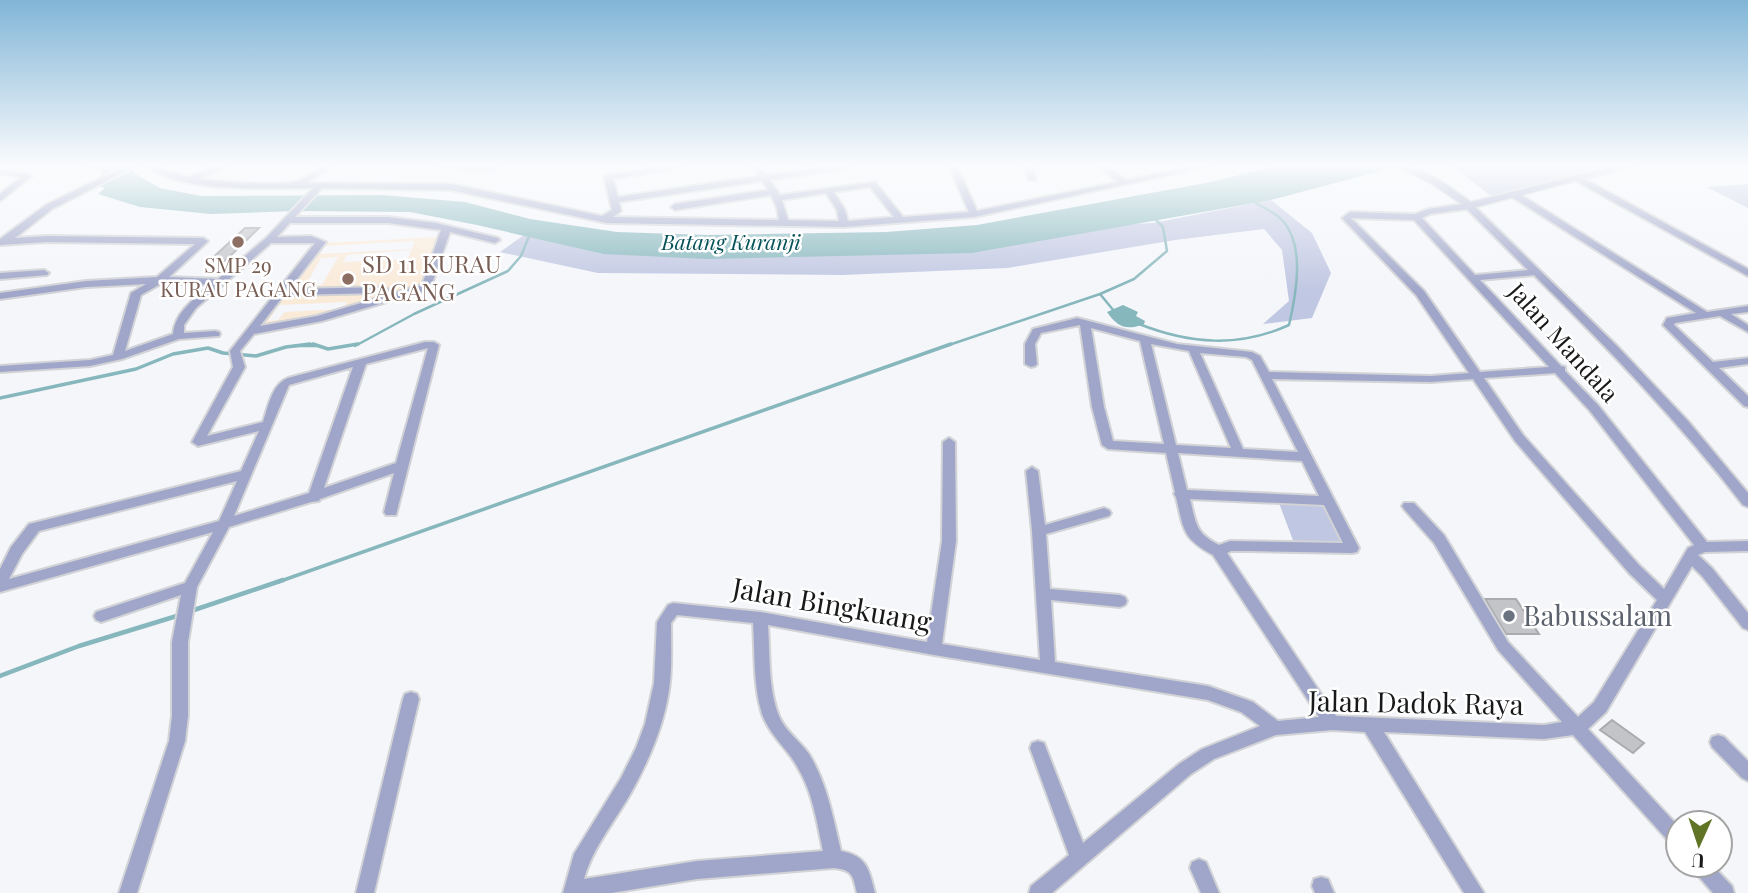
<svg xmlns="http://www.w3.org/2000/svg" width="1748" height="893" viewBox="0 0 1748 893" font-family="'Playfair Display',serif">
  <rect width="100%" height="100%" fill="#f5f6fa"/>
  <path fill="#faead8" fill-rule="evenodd" d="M441 237 425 283 397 295 306 320 260 328 262 321 324 243ZM415 241 412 249 320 254 325 246ZM411 250 408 259 343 262 347 255ZM338 257 322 285 305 286 321 258ZM347 302 343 309 285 312 278 320 268 321 279 305Z"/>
  <path fill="#c0c7e2" d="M1452 166H1639L1585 181 1495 199Z
    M1748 184V208L1707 187Z
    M1271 200 1312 233 1331 273 1312 318 1263 324 1289 301 1282 250 1264 229 1175 240 1007 268 843 275 598 273 500 252 524 235 603 254 1153 223Z
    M1279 503 1326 505 1343 545 1294 543Z"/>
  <path fill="#86b7bd" d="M83 166H133L134 173 160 188 201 196 382 195 465 202 530 219 617 232 707 235 886 232 977 225 1211 182 1275 166H1399L1271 200 972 253 707 259 603 254 477 225 410 212 295 211 211 214 140 207 98 194 105 188 99 186 102 170Z
    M1123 305 1138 312 1136 316 1145 321 1144 324C1127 331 1117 327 1107 312Z"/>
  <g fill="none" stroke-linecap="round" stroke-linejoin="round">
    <path stroke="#86b7bd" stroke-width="2.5" d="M1100 294 1114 311
      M1139 324C1190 344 1239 348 1289 325 1296 295 1305 248 1284 222 1276 213 1263 207 1252 201
      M294 346H318
      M355 346 414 314 508 271 521 256 530 234
      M946 346 1100 294 1134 279 1167 251 1163 227 1156 220"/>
    <path stroke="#86b7bd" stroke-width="3.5" d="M313 344 328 349 358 344
      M0 398 136 369 173 354 208 348 223 353 256 356 286 347 310 344
      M278 582 951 344"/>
    <path stroke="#86b7bd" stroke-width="4.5" d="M191 611 283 580
      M0 676 79 646 180 615"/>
  </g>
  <path fill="#c3c4c8" stroke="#aaabaf" stroke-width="2" d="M245 228H259L223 263 208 262Z
    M1485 599H1516L1539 634H1506Z
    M1612 720 1644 743 1633 753 1600 730Z"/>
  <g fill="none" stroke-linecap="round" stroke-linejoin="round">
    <defs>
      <path id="minor" d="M125 166H136L52 209 15 238 47 236 203 238 208 241 206 243 169 277 218 279 266 238 313 188C262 187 190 195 146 166H158L187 177 217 166H229L198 179C215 181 284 187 297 181 311 176 317 166 332 166L307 183 451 184 602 216 612 210 604 177 608 175 661 166H681L677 168 613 179 618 197 759 176 751 166H759L766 175 830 166H852L848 168 770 180 780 195 875 182 903 217 969 212 949 166H957L977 211 1118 182 1097 166H1106L1126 180 1194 166H1210L974 217 844 227 607 223 451 190 322 188 295 217H388L436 223 498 238 500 240 495 243 450 232 430 289 322 321 254 334 240 351 245 367 207 436 263 422C268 407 272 384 288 378L425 342H434L439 345 396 515H386L384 512 394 473 320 499 319 501 311 502 229 527 197 587 188 642V716L185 741 137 893H119L169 741 172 716V642L181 595 101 622 96 620 94 616 96 612 185 583 213 532 0 592V569L11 547 29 524 241 471 259 431 198 446 192 442 233 367 230 351 315 243H271L196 308 184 325V333L215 331 219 332 220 334 219 336 179 339 122 359 90 366 0 372V366L90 360 113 355 131 293 146 284 86 287 0 299V293L86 281 157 277 195 244 47 242 0 245V239L46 205ZM762 181 768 190 675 204 671 207 675 210 771 195 777 208 779 220 613 217 621 211 619 202ZM870 187 894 217 848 221 845 210 834 192ZM826 193 837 210 839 221 788 220 782 200ZM290 223H388L441 230 422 285 317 316 260 326 284 295 384 293 389 290 384 287 289 289 326 242 311 236 277 237ZM162 283 211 285C195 298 175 312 173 334L125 351 141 295ZM428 348 396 463 324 488 366 364ZM353 367 309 493 234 516 289 385ZM237 481 219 521 9 579 22 554 39 531Z
        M440 166H487L498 169 494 171 444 168Z
        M1024 166H1032L1036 178 1035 180H1029Z
        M0 170 28 174 32 176 0 201V194L21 177 0 174Z
        M1579 176 1748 269V276L1576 181 1575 179Z
        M1512 193H1518L1707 312 1748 306V312L1731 314 1748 325V332L1720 316 1675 323 1674 325 1713 362 1748 358V364L1719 368 1748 396V407L1744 406 1663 325 1667 318 1696 313 1512 197Z
        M1469 203 1472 204 1618 347 1688 421 1748 493V507L1743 505C1680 423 1608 348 1534 275L1480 280 1561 366 1565 367V371L1598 405 1707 542 1748 541V551L1705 552 1698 555 1712 568 1748 613V630L1743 628 1702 576 1692 566 1606 712 1588 729 1678 826V848L1672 845 1573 735 1544 739 1384 732 1484 893H1464L1365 732 1332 730 1276 735 1214 759 1191 774 1052 893H1029L1031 886 1069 855 1030 748 1032 743 1038 741 1044 743 1083 843 1179 764 1202 749 1260 726 1241 712 1208 700 934 655 768 625C770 655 768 688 779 716 785 731 800 741 809 754 827 783 833 818 841 851 867 856 869 869 875 893H857C853 876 853 870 834 868L697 879 611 893H563L574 854 621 778 636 748 645 724 654 683 657 622 668 605 673 603 760 612 927 642 942 541 943 442 949 438 955 442 956 541 942 644 1040 660 1032 531 1026 471 1032 467 1038 471 1045 525 1104 508 1109 510 1111 513 1109 516 1046 534 1050 589 1120 595 1125 597 1127 601 1125 605 1120 607 1051 600 1055 662 1208 686 1253 702 1278 721 1319 717 1213 555C1182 538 1184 530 1176 497L1174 494 1175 492 1166 453 1108 449 1102 445 1092 407 1080 325 1041 333 1035 344 1037 364 1035 366 1031 367 1025 364V344L1033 329 1077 318 1177 344 1252 352 1260 356 1269 372 1431 376 1469 373 1416 295 1342 218 1350 212 1415 214 1428 209ZM1467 209 1528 270 1475 275 1422 218 1430 214ZM1351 218 1414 220 1549 367 1480 372 1424 291ZM1091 328 1140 341 1164 444 1113 441 1104 407ZM1151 344 1189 351 1231 448 1176 445ZM1200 353 1246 357 1252 360 1298 452 1243 449ZM1555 373 1590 411 1694 545 1688 548 1664 589 1639 565 1523 435 1484 378ZM1272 379 1431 382 1473 379 1515 441 1629 573 1657 600 1594 702 1578 717 1508 642 1444 535 1414 503H1404L1402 506 1404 509 1434 543 1498 650 1562 722 1544 725 1336 716 1227 553 1231 551H1250L1352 553 1357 552 1359 548ZM1178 453 1302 461 1319 496 1187 490ZM1190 499 1324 505 1343 543 1230 541 1219 545C1195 533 1196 523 1190 499ZM677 615 753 623C755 653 753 685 762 714 770 736 788 749 798 768 813 793 817 823 823 851L697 861 584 879C593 846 617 819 633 789 651 756 666 720 670 682 672 663 671 643 671 623Z
        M44 270 49 273 47 275 0 279V273Z
        M411 692 417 694 419 699 374 893H356L403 699 405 694Z
        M1718 735 1724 737 1748 761V781L1742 778 1712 747 1710 742 1712 737Z
        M1199 859 1206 862 1219 893H1201L1190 868 1192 862Z
        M1691 865H1712L1732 886 1734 893H1713L1694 871Z
        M1321 877 1328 879 1334 893H1315L1312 886 1314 879Z"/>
      <path id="tertiary" d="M1396 166C1425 166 1448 186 1471 202L1614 166H1632L1469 209 1432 184Z"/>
    </defs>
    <use href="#minor" stroke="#d2d3d6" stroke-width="4"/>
    <use href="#tertiary" stroke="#d2d3d6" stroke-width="3"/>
    <use href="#minor" fill="#a0a6c9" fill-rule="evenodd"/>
    <use href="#tertiary" fill="#a0a6c9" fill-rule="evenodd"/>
  </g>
  <linearGradient id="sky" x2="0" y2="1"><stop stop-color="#81b5d7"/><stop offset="0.57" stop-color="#fafbfd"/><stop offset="1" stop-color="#fafbfd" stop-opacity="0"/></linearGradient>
  <rect width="1748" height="291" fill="url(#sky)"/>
  <g fill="#8d6e63" stroke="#fff" stroke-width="2.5">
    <circle cx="238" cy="242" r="7"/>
    <circle cx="348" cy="279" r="7"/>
  </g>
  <circle fill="#6b7280" stroke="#fff" stroke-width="2.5" cx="1509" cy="616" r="7"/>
  <g text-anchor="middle" stroke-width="5" stroke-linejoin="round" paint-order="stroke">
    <g font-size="21" font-style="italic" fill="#065259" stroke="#fff">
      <text x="731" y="250">Batang Kuranji</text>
    </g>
    <g font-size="21" fill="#785e54" stroke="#fff">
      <text x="238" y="273">SMP 29<tspan x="238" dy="24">KURAU PAGANG</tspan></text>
    </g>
    <g font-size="24" fill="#785e54" stroke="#fff" text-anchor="start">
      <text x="362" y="273">SD 11 KURAU<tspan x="362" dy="28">PAGANG</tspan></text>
    </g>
    <g font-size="24" fill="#18191a" stroke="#fff">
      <text transform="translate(1563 343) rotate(48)" y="8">Jalan Mandala</text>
    </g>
    <g font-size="28" fill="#18191a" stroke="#fff">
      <text transform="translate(832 605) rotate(10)" y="10">Jalan Bingkuang</text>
      <text transform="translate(1416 703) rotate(1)" y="10">Jalan Dadok Raya</text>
    </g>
    <g font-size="28" fill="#5b616d" stroke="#fff" text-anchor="start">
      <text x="1523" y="626">Babussalam</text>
    </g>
  </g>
  <g transform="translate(1699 844) rotate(183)"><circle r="33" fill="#ffffff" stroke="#a3a3a3" stroke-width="2"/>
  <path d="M0-5L12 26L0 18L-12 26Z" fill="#5f7424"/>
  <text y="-10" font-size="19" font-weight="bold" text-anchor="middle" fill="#18191a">U</text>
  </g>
</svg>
